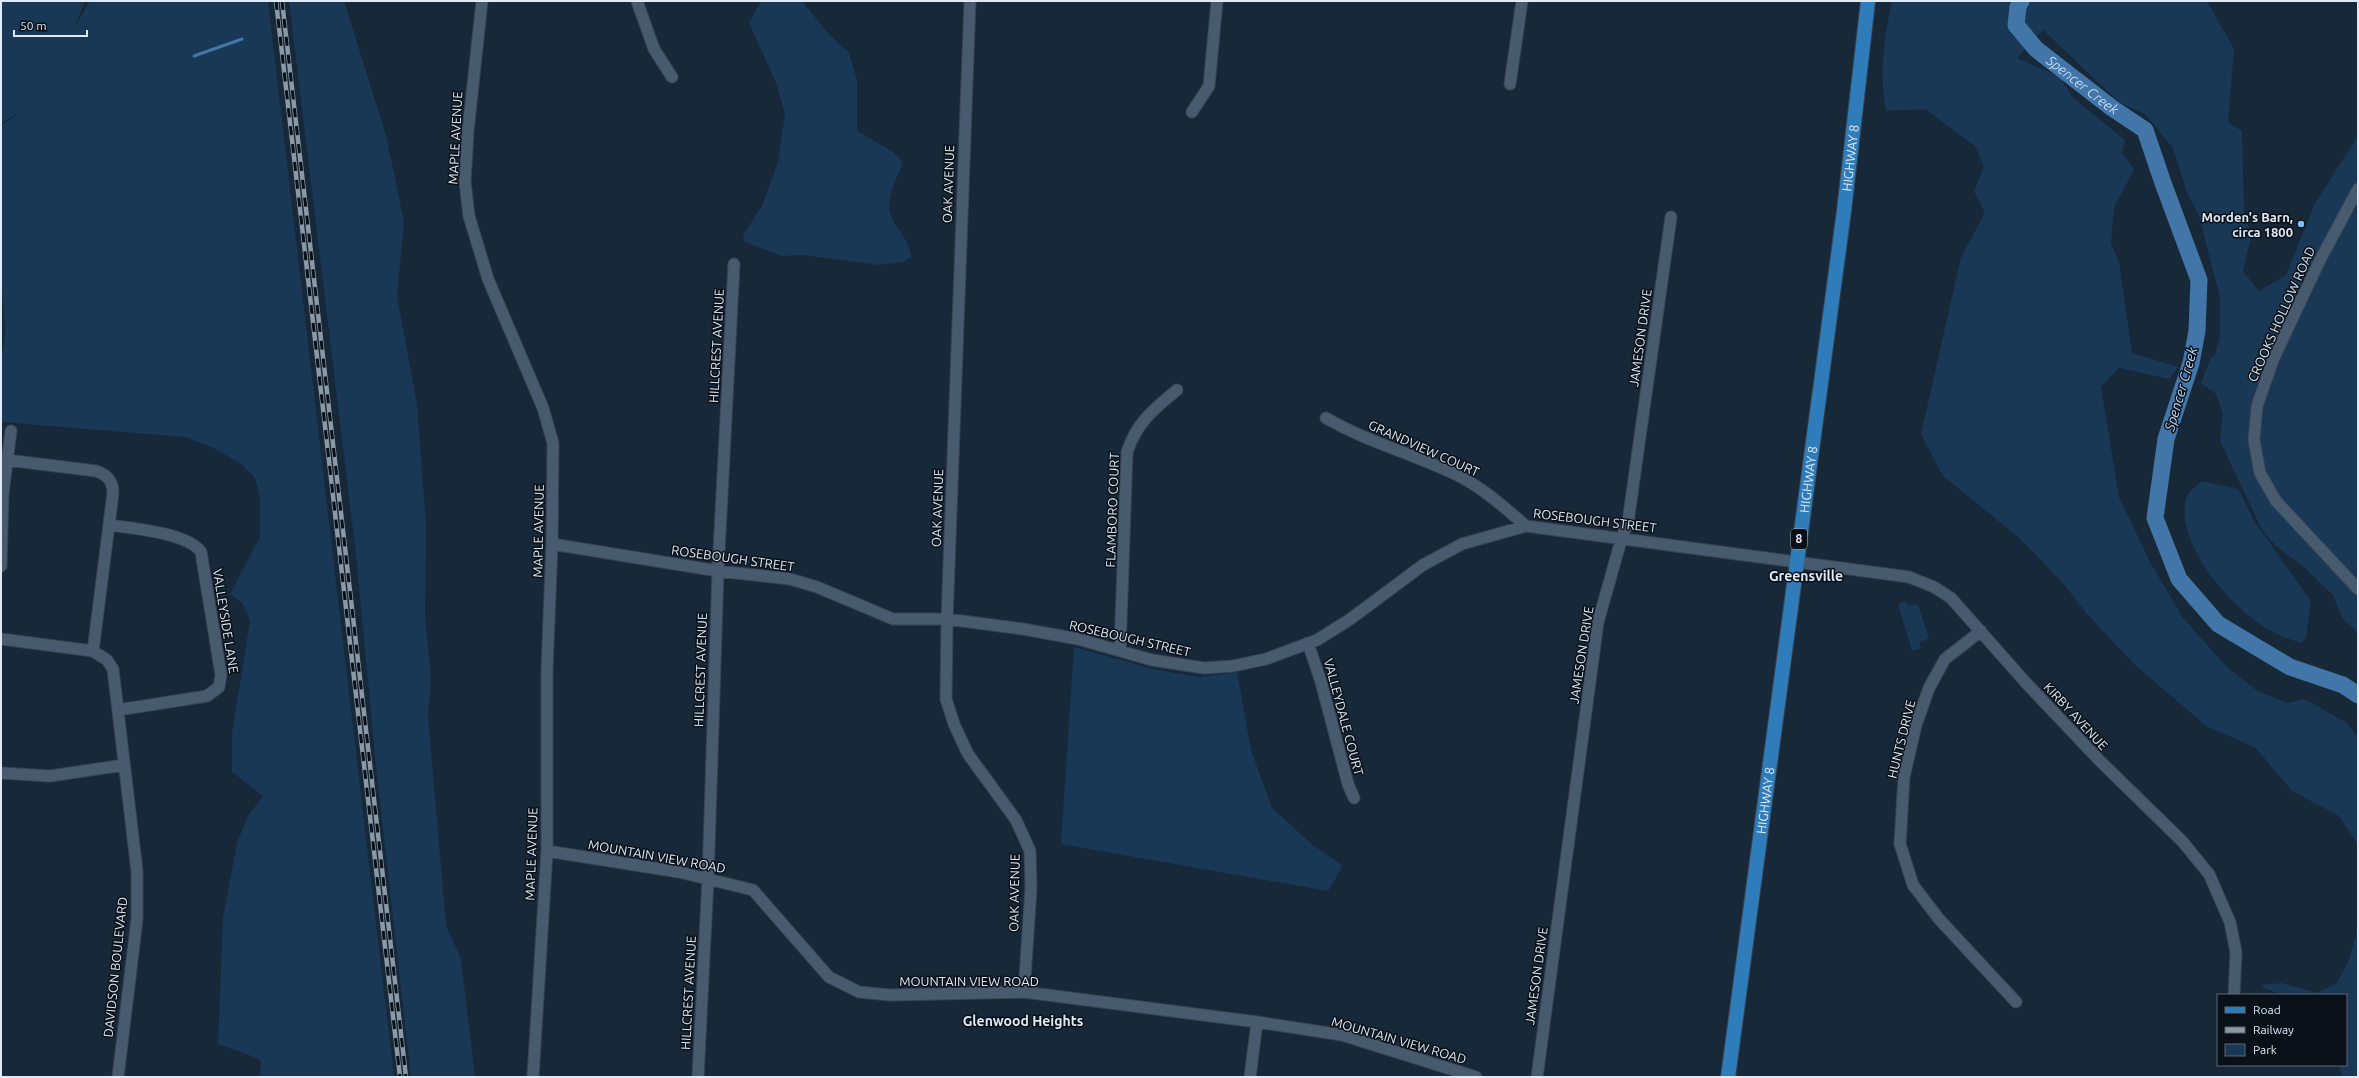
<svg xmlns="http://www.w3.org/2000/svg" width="2359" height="1078" viewBox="0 0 2359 1078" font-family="Ubuntu,sans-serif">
  <rect width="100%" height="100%" fill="#172839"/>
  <path fill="#183856" d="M1 1H85L74 28 90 1H268L394 1077H260L261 1061 247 1054 218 1044 223 918 237 843 248 816 263 796 232 772V733L250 621 243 604 230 594 260 537V498L255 478 243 465 214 448 185 437 1 422V356C9 331 2 305 1 280 0 228 1 176 1 125L23 111 1 123Z
    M289 1H344L386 135 404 222 397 296 417 404 426 524 425 615 431 680 428 715 446 925 461 959 475 1077H411L377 777 356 555Z
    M761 1H802L826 31 849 53 857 80V131L892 151 903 162C898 176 886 197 890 213 895 230 909 236 911 257L903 262 879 265 803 255 782 256 745 242 743 235 762 206 778 162 785 114 776 83 749 23Z
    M1892 1H2207L2234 49 2228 122 2242 131 2244 210 2251 237 2243 271 2259 291 2286 275 2315 203 2358 136V633L2342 618 2333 595 2305 568 2276 546 2261 528 2220 441 2223 414 2216 394 2201 383 2211 357 2215 356 2220 336V298L2199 215 2187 193 2173 148 2145 114 2120 103 2043 30 2017 58 2060 77 2072 97 2125 140 2122 152 2134 170 2114 207 2111 243 2119 262 2132 353 2178 367 2169 379 2119 368 2101 387 2119 497 2150 562 2183 618 2227 667 2256 690 2287 703 2305 699 2347 723 2358 737V844L2339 816 2292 791 2256 748 2206 726 2132 662 2087 614 2062 582 2018 537 1942 475 1921 434 1961 257 1985 213 1974 191 1984 167 1975 146 1925 109 1886 111C1879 75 1884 37 1892 1Z
    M2202 481 2238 489 2254 521 2311 601 2306 637 2301 643C2288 639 2275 634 2264 627 2230 605 2172 541 2187 496 2189 491 2198 485 2202 481Z
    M1906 601 1908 606 1918 604 1929 639 1919 642 1921 648 1912 651 1898 604Z
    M1074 647 1157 670 1200 677 1237 672 1251 750 1272 808 1313 845 1343 866 1328 891 1061 844Z
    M2358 928V1077H2343L2339 1067 2335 1065H2346V995C2320 995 2283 1001 2261 985L2282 983 2317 993 2337 983 2349 960Z"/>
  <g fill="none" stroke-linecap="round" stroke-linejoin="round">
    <path stroke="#4276a8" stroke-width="3" d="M194 56 242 39"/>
    <path stroke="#4276a8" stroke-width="17" id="s1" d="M2021 1 2018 7 2016 25 2036 49 2112 108 2145 130 2163 183 2199 280 2197 331 2191 363 2166 439 2155 518 2179 579 2218 624 2290 667 2343 685 2358 695"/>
    <defs>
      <path id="minor" d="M482 1 468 131 465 182 469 216 488 279 543 408 553 443 552 544 547 669V851L533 1077
        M637 1 654 49 672 77
        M970 1 947 619 946 699 954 724 968 754 1016 820 1030 851 1031 888 1024 992
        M1510 84 1522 1
        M1192 112 1209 86 1217 1
        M2358 189 2320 260 2273 360 2257 406 2254 440 2260 473 2276 501 2358 589
        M1326 418C1367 442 1414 454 1457 475 1483 488 1504 507 1526 526
        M7 460 96 471C108 475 113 482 113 493L93 651
        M109 525C132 528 188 533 201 552L221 675 219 687 207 696 118 710
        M552 544 718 571 790 579 817 587 893 619H947L1023 629 1078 639 1152 660 1204 668 1233 666 1266 659 1317 640 1349 620 1423 565 1462 544 1526 526 1909 577 1934 587 1951 598 2027 684 2100 761 2182 841 2209 874 2230 922 2236 952 2234 995
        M1 566 3 493 11 431
        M1981 631 1945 659 1929 688 1916 725 1904 777 1900 844 1913 885 1939 919 2016 1002
        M1 639 93 651 107 660 113 669 137 871V919L118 1077
        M1308 643 1321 682 1348 784 1354 798
        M1120 650 1127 452C1137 422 1154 409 1177 390
        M1 773 50 776 124 765
        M547 851 679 872 753 890 829 977 859 992 890 995 1024 992 1257 1022 1342 1035 1476 1077
        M698 1077 708 878 718 571 734 264
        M1250 1077 1257 1022
        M1537 1077 1598 622 1622 537 1628 522 1671 217"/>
      <g id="major">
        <path id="s2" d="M1728 1077 1844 211 1868 1"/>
      </g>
    </defs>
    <use href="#minor" stroke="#374553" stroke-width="13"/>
    <use href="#major" stroke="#374553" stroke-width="16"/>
    <use href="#minor" stroke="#485b6e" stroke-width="11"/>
    <use href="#major" stroke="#2f7cbb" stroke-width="14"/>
    <defs>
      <path id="rail" d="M276 1 400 1077
        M282 1 406 1077"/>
    </defs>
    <use href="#rail" stroke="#8b99a6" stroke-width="4.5"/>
    <use href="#rail" stroke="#091018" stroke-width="3" stroke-dasharray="9" stroke-linecap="butt"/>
  </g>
  <circle fill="#80bdfa" stroke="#091018" stroke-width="1.5" cx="2301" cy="224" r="4"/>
  <g text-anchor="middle" stroke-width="3" stroke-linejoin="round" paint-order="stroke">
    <rect fill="#091018" stroke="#9fa9b3" stroke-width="1" x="1791" y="529" width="16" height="20" rx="3"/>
    <g font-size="12" font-weight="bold" fill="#dfeaf5">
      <text x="1799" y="543">8</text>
    </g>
    <g font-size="13" fill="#dfeaf5" stroke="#091018">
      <text transform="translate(455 138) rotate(-87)" y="5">MAPLE AVENUE</text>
      <text dy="5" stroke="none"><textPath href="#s2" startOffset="927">HIGHWAY 8</textPath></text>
      <text transform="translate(948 184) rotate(-88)" y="5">OAK AVENUE</text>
      <text transform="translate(2281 314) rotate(-66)" y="5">CROOKS HOLLOW ROAD</text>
      <text transform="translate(1640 338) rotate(-82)" y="5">JAMESON DRIVE</text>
      <text transform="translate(716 346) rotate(-87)" y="5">HILLCREST AVENUE</text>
      <text transform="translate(1424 448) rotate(24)" y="5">GRANDVIEW COURT</text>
      <text dy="5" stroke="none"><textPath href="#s2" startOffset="603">HIGHWAY 8</textPath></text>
      <text transform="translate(937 508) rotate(-88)" y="5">OAK AVENUE</text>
      <text transform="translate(1112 510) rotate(-88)" y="5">FLAMBORO COURT</text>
      <text transform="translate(1595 520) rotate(7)" y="5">ROSEBOUGH STREET</text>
      <text transform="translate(538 531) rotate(-89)" y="5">MAPLE AVENUE</text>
      <text transform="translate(733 558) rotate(8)" y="5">ROSEBOUGH STREET</text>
      <text transform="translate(226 621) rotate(81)" y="5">VALLEYSIDE LANE</text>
      <text transform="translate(1130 638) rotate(13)" y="5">ROSEBOUGH STREET</text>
      <text transform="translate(1581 655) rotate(-81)" y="5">JAMESON DRIVE</text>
      <text transform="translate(700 670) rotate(-88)" y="5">HILLCREST AVENUE</text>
      <text transform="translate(2076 716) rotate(47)" y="5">KIRBY AVENUE</text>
      <text transform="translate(1344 717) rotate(75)" y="5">VALLEYDALE COURT</text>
      <text transform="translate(1901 739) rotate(-76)" y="5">HUNTS DRIVE</text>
      <text dy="5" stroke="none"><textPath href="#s2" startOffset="279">HIGHWAY 8</textPath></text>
      <text transform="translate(531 854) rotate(-88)" y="5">MAPLE AVENUE</text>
      <text transform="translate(657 856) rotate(10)" y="5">MOUNTAIN VIEW ROAD</text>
      <text transform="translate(1014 893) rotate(-89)" y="5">OAK AVENUE</text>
      <text transform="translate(115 967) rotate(-84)" y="5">DAVIDSON BOULEVARD</text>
      <text transform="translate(1536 976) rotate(-82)" y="5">JAMESON DRIVE</text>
      <text x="969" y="986">MOUNTAIN VIEW ROAD</text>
      <text transform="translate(688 993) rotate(-87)" y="5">HILLCREST AVENUE</text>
      <text transform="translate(1399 1040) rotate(16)" y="5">MOUNTAIN VIEW ROAD</text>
    </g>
    <g font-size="13" font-weight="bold" fill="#dfeaf5" stroke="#091018" text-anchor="end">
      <text x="2293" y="222">Morden's Barn,<tspan x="2293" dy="15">circa 1800</tspan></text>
    </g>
    <g font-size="14" font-style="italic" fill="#bedaf7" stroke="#091018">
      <text dy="5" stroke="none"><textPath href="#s1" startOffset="115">Spencer Creek</textPath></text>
      <text transform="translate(2181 389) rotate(-74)" y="5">Spencer Creek</text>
    </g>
    <g font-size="14" font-weight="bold" fill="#dfeaf5" stroke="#091018">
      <text x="1806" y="581">Greensville</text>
      <text x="1023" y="1026">Glenwood Heights</text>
    </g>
  </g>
  <rect width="2359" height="1078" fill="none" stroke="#dfeaf5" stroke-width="4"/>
  <rect x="2217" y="994" width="130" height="72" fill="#091018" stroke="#5f6770"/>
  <rect x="2225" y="1007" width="20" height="6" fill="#2f7cbb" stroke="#5f6770"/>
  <text x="2253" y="1014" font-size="12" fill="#dfeaf5">Road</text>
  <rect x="2225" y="1027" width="20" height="6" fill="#8b99a6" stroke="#5f6770"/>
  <text x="2253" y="1034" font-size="12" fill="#dfeaf5">Railway</text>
  <rect x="2225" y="1044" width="20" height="12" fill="#183856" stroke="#5f6770"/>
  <text x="2253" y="1054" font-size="12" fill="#dfeaf5">Park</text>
  <path d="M14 30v6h73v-6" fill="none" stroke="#dfeaf5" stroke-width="2"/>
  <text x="20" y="30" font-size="12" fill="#dfeaf5" stroke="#091018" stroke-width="3" paint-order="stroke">50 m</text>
</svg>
